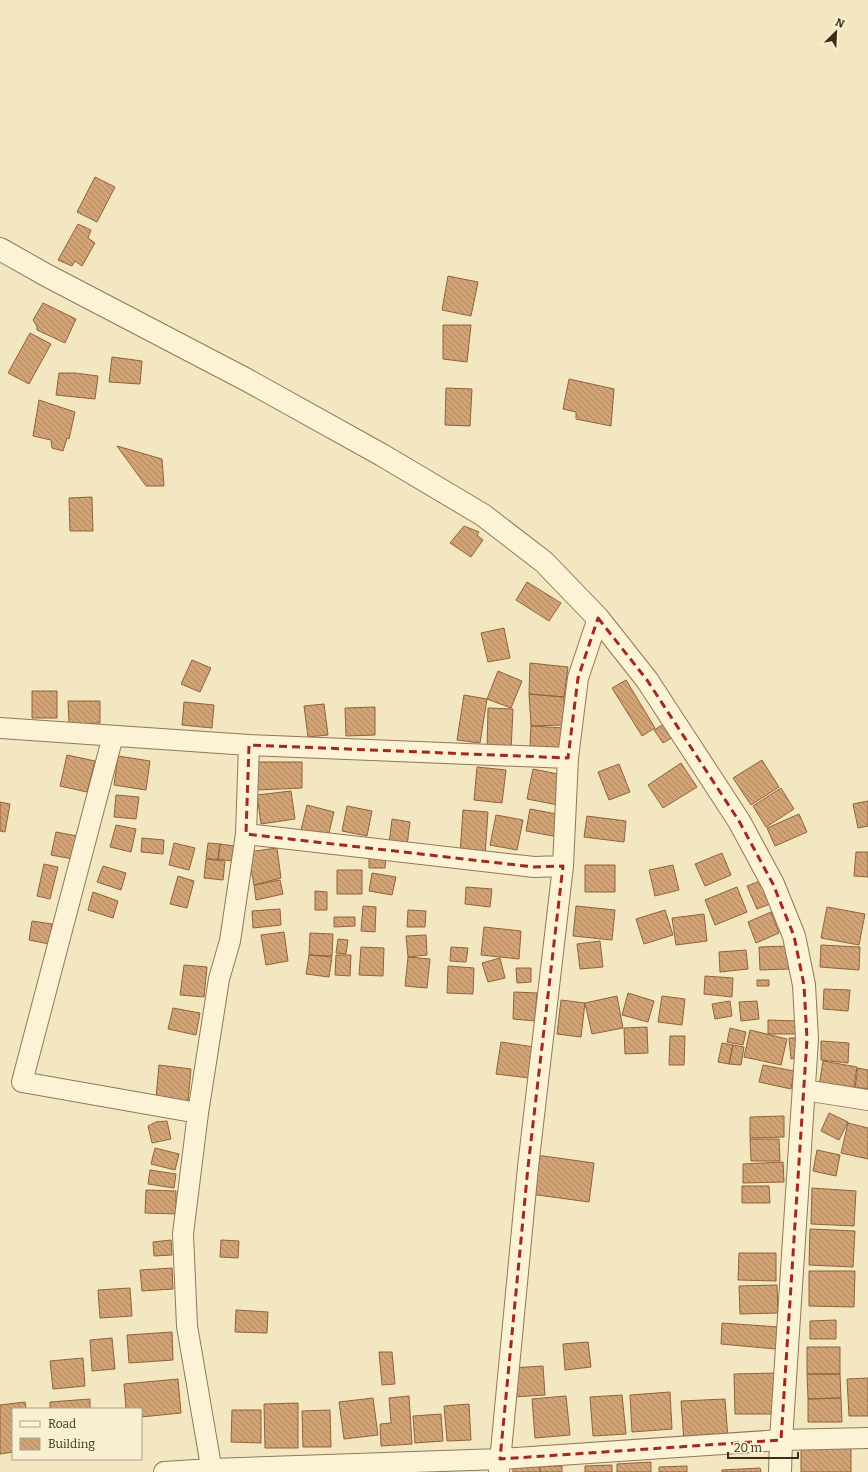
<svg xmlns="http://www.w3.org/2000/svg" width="868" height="1472" viewBox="0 0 868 1472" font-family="Bitter,serif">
  <defs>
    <pattern id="building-back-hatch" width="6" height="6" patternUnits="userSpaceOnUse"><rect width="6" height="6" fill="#d4a373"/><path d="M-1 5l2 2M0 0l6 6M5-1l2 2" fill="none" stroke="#ad855e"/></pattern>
  </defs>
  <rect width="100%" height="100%" fill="#f2e7c1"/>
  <path fill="url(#building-back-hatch)" stroke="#90623a" d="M95 177 115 187 97 222 77 212Z
    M78 224 91 230 88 238 95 243 82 266 75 261 72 266 58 260Z
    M448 276 478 282 471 316 442 310Z
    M43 303 76 319 65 343 37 330V326L33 320Z
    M443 325H471L467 362 443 359Z
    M30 333 51 344 29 384 8 373Z
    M112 357 142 361 140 384 109 382Z
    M59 373H75L98 376 95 399 56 395Z
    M569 379 614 389 611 426 576 419V412L563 409Z
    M446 388 472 389 470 426 445 425Z
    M39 400 75 412 69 439 67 438 63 451 52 448 51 440 33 436Z
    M117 446 162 459 164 486H146Z
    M92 497 93 531H70L69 498Z
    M464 526 479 532 477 535 483 540 471 557 450 543Z
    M527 582 561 603 549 621 516 600Z
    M504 628 510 658 488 662 481 633Z
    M192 660 211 668 200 692 181 684Z
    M530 663 568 667 564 697 529 694Z
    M498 671 522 681 511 708 487 699Z
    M626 680 655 728 642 736 612 688Z
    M32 691H57V718H32Z
    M529 694 564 697 565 725 531 726Z
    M464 695 487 699 480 743 457 740Z
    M68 701H100V723L69 724Z
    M184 702 214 705 212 728 182 725Z
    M324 704 328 735 308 737 304 706Z
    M375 707V735L346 736 345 708Z
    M488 708 513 709 511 751 487 750Z
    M667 722 675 736 663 743 654 730Z
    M531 726 565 728 564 748 530 746Z
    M67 755 95 761 87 792 60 786Z
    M118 756 150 761 146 790 114 785Z
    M762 760 779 787 751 805 733 778Z
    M258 762H302V788L256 790Z
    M681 763 697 787 663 808 648 785Z
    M619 764 630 792 609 800 598 772Z
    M477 767 506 770 502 803 474 800Z
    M533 769 563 775 558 805 527 799Z
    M781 788 794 809 766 827 753 806Z
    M291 791 295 819 261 824 257 795Z
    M116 795 139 797 136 819 114 817Z
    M868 801V826L858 828 853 804Z
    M0 802 10 804 5 832 0 831Z
    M307 805 334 812 328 837 301 830Z
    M347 806 372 811 367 836 342 831Z
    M530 809 562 815 558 837 526 831Z
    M463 810 488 812 485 856 460 854Z
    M799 814 807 832 775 846 767 828Z
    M496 815 523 820 517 850 490 845Z
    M587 816 626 821 624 842 584 837Z
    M392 819 410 822 407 846 389 844Z
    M116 825 136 829 131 852 110 847Z
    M56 832 77 836 73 859 51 855Z
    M142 838 164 840 163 854 141 852Z
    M174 843 195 848 189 870 169 865Z
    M208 843 220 844 218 860 206 858Z
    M220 844 241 847 239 862 218 859Z
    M277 848 281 878 254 885 248 852Z
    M856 852H868V877L854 876Z
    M722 853 731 875 705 886 695 864Z
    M369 856 386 857 385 868H369Z
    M206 859 225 861 223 880 204 878Z
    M44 864 58 867 50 899 37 896Z
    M585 865H615V892H585Z
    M673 865 679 890 655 896 649 870Z
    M103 866 126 873 121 890 97 882Z
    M337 870H362V894H337Z
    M372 873 396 877 392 895 369 891Z
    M178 876 194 881 187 908 170 904Z
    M280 880 283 894 256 900 254 885Z
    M760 881 770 904 757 909 747 886Z
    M466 887 492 889 490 907 465 904Z
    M737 887 747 912 715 925 705 900Z
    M315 891 327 892V910H315Z
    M93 892 118 901 113 918 88 910Z
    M363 906 376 907 375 932 361 931Z
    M576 906 615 910 612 940 573 936Z
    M827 907 865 914 859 945 821 938Z
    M280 909 281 925 253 928 252 911Z
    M408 910 426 911 425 927H407Z
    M665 910 673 935 644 944 636 919Z
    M771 912 779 933 756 943 748 922Z
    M704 914 707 941 676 945 672 918Z
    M334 917H355V926L334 927Z
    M32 921 52 924 49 944 29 940Z
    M484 927 521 931 519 959 481 955Z
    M284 932 288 961 266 965 261 935Z
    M310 933 333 934 332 956 309 955Z
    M426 935 427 955 408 957 406 936Z
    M338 939 348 940 346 954 336 953Z
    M600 941 603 967 580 969 577 944Z
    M821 945 860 947 859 970 820 967Z
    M788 946 789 969 760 970 759 947Z
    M361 947 384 948 383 976 359 975Z
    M451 947 468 948 466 962 450 961Z
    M746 950 748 969 720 972 719 952Z
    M309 955 332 957 329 977 306 974Z
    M336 955H351L350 976 335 975Z
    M408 957 430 959 427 988 405 986Z
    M500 958 505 978 488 982 482 963Z
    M184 965 207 967 204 997 180 995Z
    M448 966 474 968 473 994 447 993Z
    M516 968H531V982L517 983Z
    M705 976 733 978 732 997 704 994Z
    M757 980H769V986H757Z
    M824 989 850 990 848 1011 823 1009Z
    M514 992 537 993 535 1021 513 1019Z
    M628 993 654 1001 648 1022 622 1015Z
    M617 996 623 1028 592 1034 585 1003Z
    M662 996 685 999 682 1025 658 1022Z
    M561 1000 585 1003 581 1037 557 1034Z
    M730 1001 732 1016 715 1019 712 1004Z
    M757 1001 759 1019 741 1021 739 1002Z
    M173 1008 200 1013 196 1035 168 1029Z
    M768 1020 797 1021 796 1034H768Z
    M647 1027 648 1053 625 1054 624 1028Z
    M730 1028 746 1032 743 1045 727 1042Z
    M750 1030 787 1039 781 1065 744 1057Z
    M670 1036H685L684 1065H669Z
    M789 1038H799L802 1057 791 1059Z
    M821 1041 849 1043 848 1063 821 1060Z
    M501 1042 534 1047 530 1078 496 1074Z
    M722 1043 733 1045 729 1064 718 1062Z
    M733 1045 744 1047 741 1065 729 1064Z
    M823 1061 857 1067 853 1092 819 1086Z
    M159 1065 191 1069 188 1101 156 1097Z
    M763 1065 794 1071 791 1089 759 1082Z
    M858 1068 868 1070V1089L855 1087Z
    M829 1113 848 1122 839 1140 821 1131Z
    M784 1116V1137L750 1138V1117Z
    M167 1121 171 1139 152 1143 148 1126 156 1122Z
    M848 1123 868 1128V1159L841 1153Z
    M750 1139H779L780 1161H751Z
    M155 1148 179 1154 175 1170 151 1164Z
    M817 1150 840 1155 836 1176 813 1171Z
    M536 1155 594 1163 589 1202 530 1194Z
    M783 1162 784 1182 743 1183V1164Z
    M150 1170 176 1174 174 1188 148 1184Z
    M742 1186H769L770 1203H742Z
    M812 1188 856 1191 854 1226 811 1224Z
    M146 1190 176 1191V1214L145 1213Z
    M810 1229 855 1231 853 1267 809 1265Z
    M171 1240 172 1255 154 1256 153 1242Z
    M221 1240 239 1241 238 1258 220 1257Z
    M739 1253H776V1281L738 1280Z
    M172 1268 173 1289 142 1291 140 1270Z
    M809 1271H855L854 1307 809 1306Z
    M777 1285 778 1313 740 1314 739 1286Z
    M130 1288 132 1316 100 1318 98 1290Z
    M236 1310 268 1312 267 1333 235 1332Z
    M836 1320V1339H810V1321Z
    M722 1323 778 1327 776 1349 721 1344Z
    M172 1332 173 1360 129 1363 127 1335Z
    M112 1338 115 1369 92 1371 90 1340Z
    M588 1342 591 1367 565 1370 563 1344Z
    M807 1347H840V1374H807Z
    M379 1352H392L395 1384 382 1385Z
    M83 1358 85 1386 53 1389 50 1361Z
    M543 1366 545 1395 513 1397 511 1368Z
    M775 1373 776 1414H735L734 1374Z
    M807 1374H840L841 1398 808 1399Z
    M868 1378V1416H849L847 1379Z
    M178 1379 181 1413 141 1417V1409H126L124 1384Z
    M670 1392 672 1429 632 1432 630 1395Z
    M622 1395 626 1434 593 1436 590 1397Z
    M409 1396 412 1444 381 1446 380 1424 391 1423 389 1398Z
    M566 1396 570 1435 535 1438 532 1399Z
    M373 1398 378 1435 344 1439 339 1402Z
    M841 1398 842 1422H808V1399Z
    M90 1399V1409H50V1402Z
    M725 1399 728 1439 684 1442 681 1401Z
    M25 1402 26 1409H13V1452L0 1454V1405Z
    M298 1403V1448H265L264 1404Z
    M469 1404 471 1440 447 1441 444 1406Z
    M232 1410H261V1443L231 1442Z
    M330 1410 331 1447H303L302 1411Z
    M441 1414 443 1441 415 1443 413 1416Z
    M801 1446H851V1472H801Z
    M651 1462V1472H617V1464Z
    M612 1465V1472H585V1466Z
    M513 1466H540V1472H513Z
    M540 1466H562V1472H540Z
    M687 1466V1472H659V1467Z
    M760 1468 761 1472H722V1470Z"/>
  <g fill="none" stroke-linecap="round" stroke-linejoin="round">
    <defs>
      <path id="minor" d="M0 728 249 745 568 758
        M113 736 22 1082 198 1113
        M246 834 534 867 563 866
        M804 1090 868 1100
        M164 1472 212 1469 500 1459 781 1440 868 1438
        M212 1472 187 1326 183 1234 198 1113 219 979 230 941 246 834 249 745
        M499 1472 528 1167 563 866 568 758 578 678 598 618"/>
      <path id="tertiary" d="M0 249 46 275 247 380 382 455 483 515 544 562 598 618 647 680 739 821 773 884 794 936 804 985 807 1039 781 1440 780 1472"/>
    </defs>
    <use href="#minor" stroke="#8e7857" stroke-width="22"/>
    <use href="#tertiary" stroke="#8e7857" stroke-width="24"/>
    <use href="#minor" stroke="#fcf3d6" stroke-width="20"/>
    <use href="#tertiary" stroke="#fcf3d6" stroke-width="22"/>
  </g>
  <path fill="none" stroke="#a32920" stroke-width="3" stroke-dasharray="8 5" stroke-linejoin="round" d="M598 618 647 680 739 821 773 884 794 936 804 985 807 1039 781 1440 500 1459 528 1167 563 866 534 867 246 834 249 745 568 758 578 678Z"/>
  <rect x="12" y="1408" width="130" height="52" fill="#f9f0d2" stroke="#ada289"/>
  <rect x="20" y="1421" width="20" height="6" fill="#fcf3d6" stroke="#ada289"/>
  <text x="48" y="1428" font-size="12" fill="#3c2e1c">Road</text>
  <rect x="20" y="1438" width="20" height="12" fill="url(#building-back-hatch)" stroke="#ada289"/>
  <text x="48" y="1448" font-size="12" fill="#3c2e1c">Building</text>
  <g transform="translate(836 32) rotate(24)" stroke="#f9f0d2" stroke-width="3" paint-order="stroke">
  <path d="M0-3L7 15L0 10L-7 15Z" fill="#3c2e1c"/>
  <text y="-6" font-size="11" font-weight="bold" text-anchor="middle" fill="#3c2e1c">N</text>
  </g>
  <path d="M728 1452v6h70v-6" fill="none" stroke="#3c2e1c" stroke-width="2"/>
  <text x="734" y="1452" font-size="12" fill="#3c2e1c" stroke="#f9f0d2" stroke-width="3" paint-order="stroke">20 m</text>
</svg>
